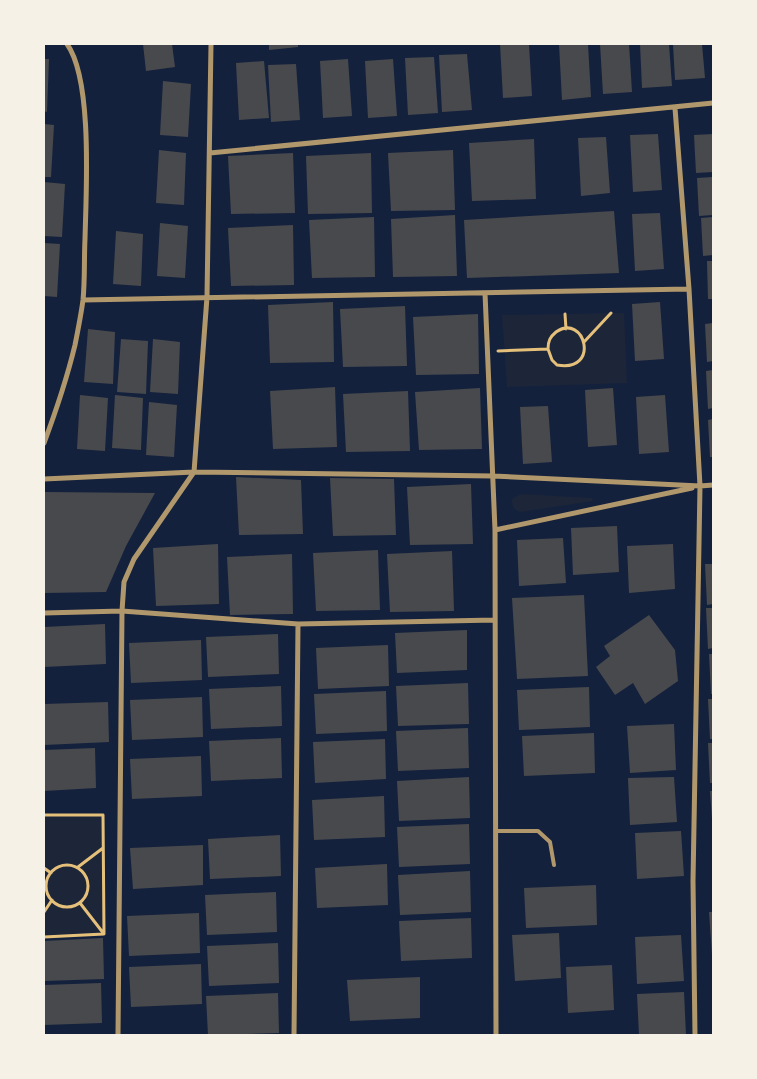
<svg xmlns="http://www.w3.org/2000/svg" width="757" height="1079" viewBox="0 0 757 1079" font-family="Arial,sans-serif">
  <rect width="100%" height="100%" fill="#14213d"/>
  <path fill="#1d2539" d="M624 313 627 383 507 387 502 315Z
    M521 494 592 498 593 501 520 512C513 509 512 506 512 499Z
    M44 815H103L104 934 44 937Z"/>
  <path fill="#48494c" d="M143 44H172L175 67 146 71Z
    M269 44H298V47L269 50Z
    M500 44H529L532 96 503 98Z
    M559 44H588L591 97 562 100Z
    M600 44H629L632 92 603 94Z
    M640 44H669L672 86 642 88Z
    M673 44H702L705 78 675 80Z
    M467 54 472 110 442 112 439 55Z
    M434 57 438 113 408 115 405 58Z
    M44 59H49L47 112 44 111Z
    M348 59 352 116 323 118 320 61Z
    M393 59 397 116 368 118 365 61Z
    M264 61 269 118 239 120 236 63Z
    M296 64 300 120 271 122 268 65Z
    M163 81 191 84 188 137 160 135Z
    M44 124 54 125 51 177H44Z
    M658 134 662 190 633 192 630 135Z
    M713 134V172L696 173 694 135Z
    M606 137 610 193 581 196 578 138Z
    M534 139 536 199 472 201 469 143Z
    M159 150 186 153 184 205 156 203Z
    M453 150 455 210 391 211 388 153Z
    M293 153 295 213 231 214 228 156Z
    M371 153 372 213 308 214 306 156Z
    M713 177V215L699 216 697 178Z
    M44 182 65 184 62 237 44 236Z
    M614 211 619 273 467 278 464 220Z
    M660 213 664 269 635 271 632 214Z
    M455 215 457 276 393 277 391 219Z
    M374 217 375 277 312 278 309 220Z
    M713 217V255L703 256 701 218Z
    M160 223 188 226 185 278 157 276Z
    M293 225 294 285 231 286 228 228Z
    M116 231 143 234 141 286 113 284Z
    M44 243 60 244 57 297 44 296Z
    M707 261H713V299H708Z
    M333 302 334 362 270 363 268 305Z
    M660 302 664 359 635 361 632 304Z
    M405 306 407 366 343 367 340 309Z
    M478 314 479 374 416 375 413 317Z
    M713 323V361L707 362 705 324Z
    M88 329 115 332 113 384 84 382Z
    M121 339 148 341 146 394 117 392Z
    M153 339 180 342 178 394 150 392Z
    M713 370V408L708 409 706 371Z
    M335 387 337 447 273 449 270 391Z
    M480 388 482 449 419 450 415 392Z
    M613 388 617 445 588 447 585 390Z
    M408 391 410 451 346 452 343 394Z
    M80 395 108 398 105 451 77 449Z
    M115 395 143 398 141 450 112 448Z
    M665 395 669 452 639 454 636 397Z
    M149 402 177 405 174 457 146 455Z
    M548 406 552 462 523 464 520 407Z
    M713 419V457H710L708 420Z
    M236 477 301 480 303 534 239 535Z
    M330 478 394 479 396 535 333 536Z
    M471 484 473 544 410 545 407 487Z
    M44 492 155 493 126 546 106 592 44 593Z
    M617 526 619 572 573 575 571 528Z
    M563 538 566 583 519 586 517 540Z
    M218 544 219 604 156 606 153 548Z
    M673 544 675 589 629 593 627 546Z
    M378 550 380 610 316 611 313 553Z
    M452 551 454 611 390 612 387 554Z
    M292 554 293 614 230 615 227 557Z
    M705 564H713V604L707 605Z
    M584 595 588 676 517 679 512 598Z
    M706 608H713V648L708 649Z
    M649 615 675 650 678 681 645 704 633 683 615 695 596 667 610 656 604 646Z
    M105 624 106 664 44 667V627Z
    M467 630V670L397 673 395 633Z
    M278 634 279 674 208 677 206 637Z
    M201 640 202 680 131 683 129 643Z
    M388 645 389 686 318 689 316 648Z
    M709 654H713V694H711Z
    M468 683 469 724 398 726 396 686Z
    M281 686 282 726 211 729 209 689Z
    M589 687 590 727 519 730 517 690Z
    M386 691 387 731 316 734 314 694Z
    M202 697 203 737 132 740 130 700Z
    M708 699H713V739H710Z
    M108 702 109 742 44 745V704Z
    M674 724 676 770 630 773 627 726Z
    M468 728 469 768 398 771 396 731Z
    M594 733 595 773 524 776 522 736Z
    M281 738 282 778 211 781 209 741Z
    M385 739 386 779 315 783 313 742Z
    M708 743H713V783H710Z
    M95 748 96 788 44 791V750Z
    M201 756 202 796 132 799 130 759Z
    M469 777 470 818 399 821 397 781Z
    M674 777 677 822 630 825 628 778Z
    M710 791H713V819H712Z
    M384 796 385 837 314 840 312 800Z
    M469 824 470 864 399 867 397 827Z
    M681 831 684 876 637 879 635 833Z
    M280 835 281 876 210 879 208 839Z
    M203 845V885L133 889 130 848Z
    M387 864 388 905 317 908 315 868Z
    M470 871 471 912 400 915 398 875Z
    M596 885 597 925 526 928 524 888Z
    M276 892 277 932 207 935 205 895Z
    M709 912H713V955H712Z
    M199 913 200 953 129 956 127 916Z
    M471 918 472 958 401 961 399 921Z
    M559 933 561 978 515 981 512 935Z
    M681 935 684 981 637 984 635 937Z
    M103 938 104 979 44 981V941Z
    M278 943 279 983 209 986 207 946Z
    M201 964 202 1004 131 1007 129 967Z
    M612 965 614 1010 568 1013 566 967Z
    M420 977V1018L350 1021 347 980Z
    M101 983 102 1023 44 1025V985Z
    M684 992 686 1035H639L637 994Z
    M278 993 279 1033 208 1035 206 996Z"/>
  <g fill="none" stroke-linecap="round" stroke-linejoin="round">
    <path stroke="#e5c07b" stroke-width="3" d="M565 314 566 329
      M584 342 611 313
      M498 351 548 349 552 360 557 365C601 373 585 312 556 332 550 337 548 341 548 349
      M44 815H103L104 934
      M46 886a21 21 0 1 1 42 0a21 21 0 1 1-42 0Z
      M78 867 103 848
      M44 868 51 873
      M44 912 52 900
      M44 937 104 934 80 903"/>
    <path stroke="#b1986c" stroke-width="4" d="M496 831H538L550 842 554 865"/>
    <path stroke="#b1986c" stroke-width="5" d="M675 108 689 289 700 486 693 881 695 1035
      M210 153 713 103
      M485 293 495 530 496 1035
      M83 300 689 289
      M44 443C56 411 67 378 75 345 78 330 81 315 83 300 85 280 84 259 85 239 86 193 93 80 67 44
      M194 472 207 297 211 44
      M44 479 194 472 493 476 700 486 713 485
      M495 530 692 488
      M44 613 122 611 298 624 495 620
      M118 1035 122 611 124 582 134 559 194 472
      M294 1035 298 624"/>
  </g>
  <rect width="757" height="1079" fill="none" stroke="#f6f1e7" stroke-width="90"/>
</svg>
